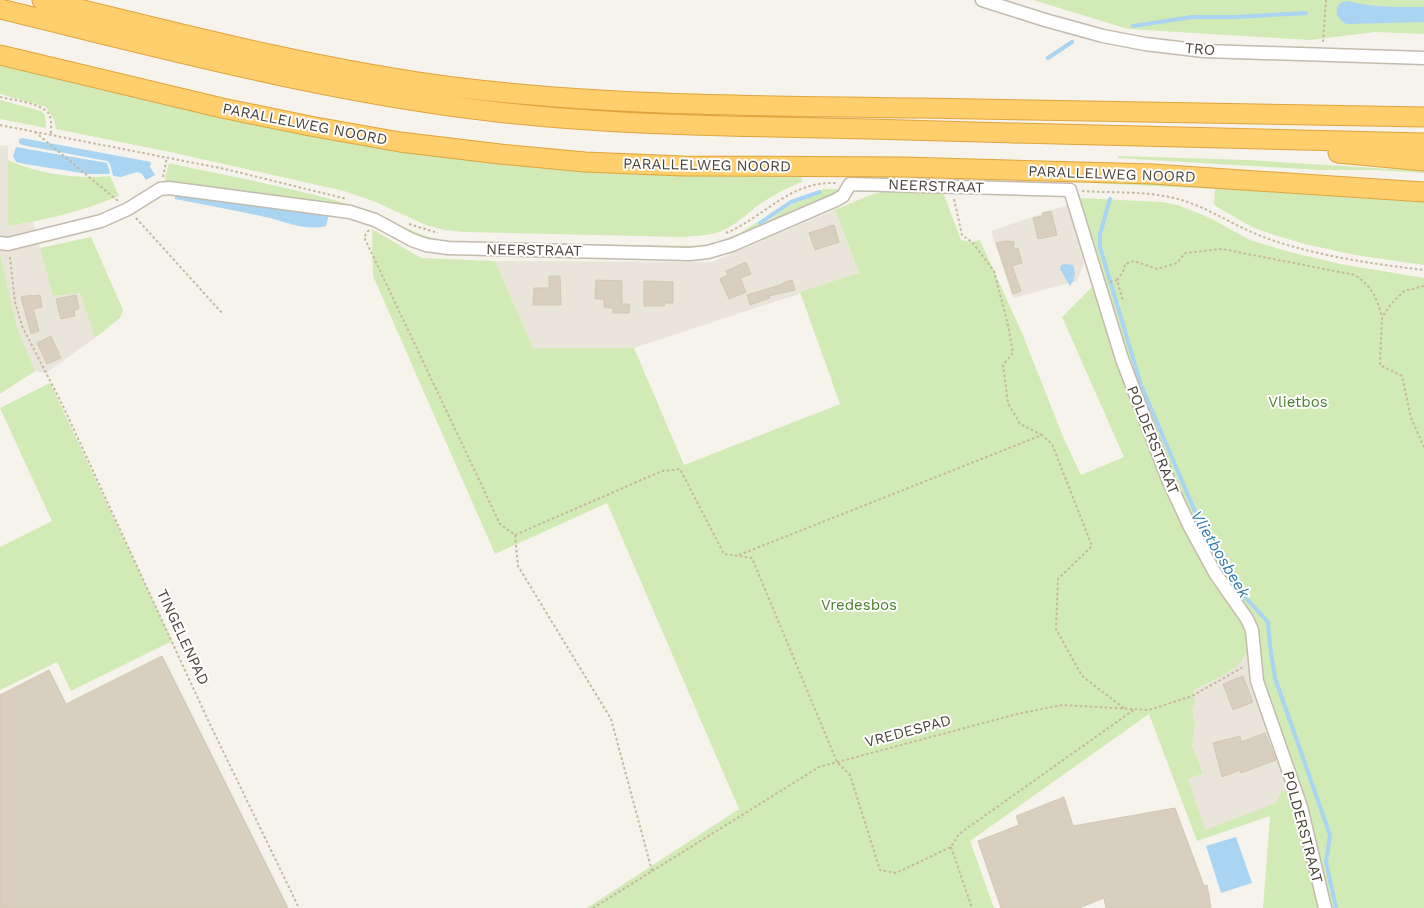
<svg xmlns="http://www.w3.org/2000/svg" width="1424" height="908" viewBox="0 0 1424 908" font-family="'Work Sans',sans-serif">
  <rect width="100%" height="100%" fill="#f6f3ec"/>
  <path fill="#eae5da" d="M8 145V226L33 222 53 296 80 293 95 338 46 373 35 371 17 328 0 254V146Z
    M1067 205 1084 262 1077 281 1013 298 991 231Z
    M835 210 859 274 634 348H533L495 261 712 262Z
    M1250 636 1290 790 1281 791 1276 803 1205 831 1188 779 1203 772 1192 746 1195 725 1192 708 1193 690 1216 680Z"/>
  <path fill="#d2eab5" d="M1033 0H1424V34L1375 32 1310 40 1128 29Z
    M0 60 277 125 276 129 355 143 1424 197V265L1355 255 1305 244 1271 234 1252 227 1217 207 1214 204 1215 189 1072 182 1056 180 802 174V182C788 187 775 194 763 202 749 211 737 225 721 231 708 236 695 236 682 237L465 232 445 230 426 225 373 201 344 191 170 152 56 129 54 120 46 107 0 94Z
    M0 100 41 111 45 115 46 128 0 119Z
    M1118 156 1248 160 1424 171V173L1376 170H1320L1118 158Z
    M8 160C35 173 80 180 110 176L119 196C83 211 46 220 8 226Z
    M169 163C227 176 287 186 344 203 383 214 412 236 451 242L708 246 740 233 757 222 761 226 792 204 822 193V189H840L836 195 709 249 451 245 417 237 377 217 164 183Z
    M886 191 943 192 961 240 972 242 980 240 1022 333 1064 439 1081 475 1124 457 1062 317 1092 287C1125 381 1153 480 1205 566 1209 572 1212 579 1216 585 1224 596 1249 625 1250 636 1253 666 1214 680 1193 690L1195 702 1192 708 1195 725 1192 746 1203 773 1188 779 1205 830 1276 803 1281 791 1290 790 1321 908H1263L1270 816 1197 841 1149 714 970 841 994 908H587L739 809 607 503 495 554 373 276 372 229 421 258 495 261 533 348H634L684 465 840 404 800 292 859 273 835 210 870 195Z
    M1079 198 1162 202 1178 205 1210 218 1250 240 1286 251 1340 264 1424 278V908H1329L1268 700 1262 677 1259 632 1255 622 1208 552 1173 478 1141 400Z
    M91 237 123 310 120 318 95 338 80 293 53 296 40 248Z
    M0 254 17 328 35 371 0 394Z
    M50 383 172 641 71 691 57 662 0 690V547L52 521 0 408Z"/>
  <path fill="#a9d4f2" d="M1348 1C1373 8 1398 7 1424 7V22L1347 24C1334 20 1332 2 1348 1Z
    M22 138 151 162 150 167 155 175 146 180 142 174 137 172 121 177 113 176 110 164 107 161 22 145 19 143V139Z
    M16 147 107 163 110 172 109 174H88L25 164 16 162 13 156Z
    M175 194 329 214 326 226C306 231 289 223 270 218 238 211 206 205 175 199Z
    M1066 264 1073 265C1076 273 1075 280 1070 286L1060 269 1061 265Z
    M1236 837 1252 883 1221 893 1206 846Z"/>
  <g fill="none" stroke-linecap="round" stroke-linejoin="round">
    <path stroke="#a9d4f2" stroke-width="4" d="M1133 26 1192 17H1234L1306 13
      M1048 58 1072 42
      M1110 199 1100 234V247L1141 385 1202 528 1245 597 1268 622 1270 645 1275 678 1330 835 1326 862 1336 908
      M760 223 791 202 820 192"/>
  </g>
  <path fill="#d8cfc1" stroke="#d3c7b4" d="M1051 211 1057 235 1038 239 1033 218 1043 216 1042 213Z
    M834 225 839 242 815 250 809 233Z
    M1005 241 1014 242V250L1018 248 1022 263 1012 266 1021 291 1013 294 996 243Z
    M746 262 751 274 740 278 746 292 729 299 720 279 728 275 726 271Z
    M549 276H560L561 305H533L534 288H549Z
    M596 280 622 281V304H630L629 313H613V308L604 307V299H595Z
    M792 280 795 290 769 296 770 298 750 305 747 295 783 284V283Z
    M644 281 673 282V303H665L664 306H644Z
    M32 295V296L40 295 42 307 33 309 39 331 31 334 21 297Z
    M76 295 79 309 74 310 75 316 61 319 56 299Z
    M51 336 61 358 47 364 37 343Z
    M162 656 288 908H0V695L49 670 66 704Z
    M1243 676 1253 702 1233 710 1223 684Z
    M1265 733 1276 760 1241 773 1240 770 1222 777 1213 743 1240 736 1241 742Z
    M1064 797 1073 826 1175 808 1204 886 1207 885 1211 908H1106L1104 898 1079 908H1001L978 841 1019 825 1016 816Z"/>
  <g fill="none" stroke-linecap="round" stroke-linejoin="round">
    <defs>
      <path id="minor" d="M982 0 1045 20 1103 36 1145 44 1204 51 1424 58
        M0 243 8 244 101 221 128 209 160 189 169 188 350 212 375 220 412 240 426 245 448 248 690 254 708 252 732 245 836 200 843 196 850 184 1070 190 1122 359 1169 482 1190 527 1215 573 1247 619 1252 630 1257 681 1301 807 1325 908"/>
      <path id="highway" d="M42 0C178 33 314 69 453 87 608 106 764 106 921 108 1088 110 1256 113 1424 117
        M0 9C157 47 313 89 473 109 603 126 737 126 869 129 1054 134 1239 140 1424 143
        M0 55 222 108 310 126 400 142 500 154 585 162 683 166 902 167 1153 174 1424 192
        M1338 153 1424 161"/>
    </defs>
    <use href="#minor" stroke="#c2bbae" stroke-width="15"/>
    <use href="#highway" stroke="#e0a43c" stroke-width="21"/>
    <path stroke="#c4b79f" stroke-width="2" stroke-dasharray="2.5 2.5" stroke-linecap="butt" d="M1323 42 1326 0
      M0 97C13 100 42 103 49 114 52 120 51 127 51 134
      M0 125 225 169 347 199
      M35 132 118 201
      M163 177 167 157
      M1082 191C1111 193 1141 191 1169 197 1201 203 1227 222 1256 234 1304 254 1372 264 1424 270
      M954 199 962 235 972 242 994 271 1008 325 1013 353 1003 365 1008 403 1020 424 1042 435
      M136 218 223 314
      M409 224 438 233
      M369 230 364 237 500 524 515 535 662 471 680 469 724 554 752 558 837 762 850 775 880 870 896 873 951 847 959 834 1135 709
      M726 233C765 217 789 181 836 183
      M10 257 15 302 22 326 63 406 207 718 299 908
      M1117 280 1123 272 1125 264 1134 261 1157 269 1177 263 1185 253 1222 249 1355 275C1373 288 1376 296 1382 317
      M1110 282 1117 280 1123 301
      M1424 286 1404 291 1391 304 1382 317 1380 365 1402 376 1411 418 1424 447
      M515 535 518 566 611 719 652 871
      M739 555 1042 435 1052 444 1092 546 1058 579 1056 629 1082 676 1125 709
      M951 847 972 908
      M593 908 819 767 1017 714 1062 705 1149 710 1192 696 1245 666"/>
    <use href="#minor" stroke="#fff" stroke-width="12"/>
    <use href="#highway" stroke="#ffcf6e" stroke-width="19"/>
  </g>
  <g text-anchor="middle" stroke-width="4" stroke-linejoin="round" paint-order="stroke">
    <g font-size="15" fill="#4b4439" stroke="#fff">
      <text transform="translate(1200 49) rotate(5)" y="5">TRO</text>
      <text transform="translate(305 124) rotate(11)" y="5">PARALLELWEG NOORD</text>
      <text transform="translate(707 165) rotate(1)" y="5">PARALLELWEG NOORD</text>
      <text transform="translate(1112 174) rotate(2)" y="5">PARALLELWEG NOORD</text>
      <text transform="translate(936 186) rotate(2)" y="5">NEERSTRAAT</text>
      <text transform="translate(534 250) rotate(1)" y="5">NEERSTRAAT</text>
      <text transform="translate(1153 440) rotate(68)" y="5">POLDERSTRAAT</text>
      <text transform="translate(183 637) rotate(65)" y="5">TINGELENPAD</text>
      <text transform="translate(908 731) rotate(-15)" y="5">VREDESPAD</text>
      <text transform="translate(1303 827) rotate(75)" y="5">POLDERSTRAAT</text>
    </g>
    <g font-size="15" fill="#4a7f2a" stroke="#fff">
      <text x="1298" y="407">Vlietbos</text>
      <text x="859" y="610">Vredesbos</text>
    </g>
    <g font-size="16" font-style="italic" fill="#2e7ab2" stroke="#fff">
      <text transform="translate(1221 554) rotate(59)" y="6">Vlietbosbeek</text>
    </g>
  </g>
</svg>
